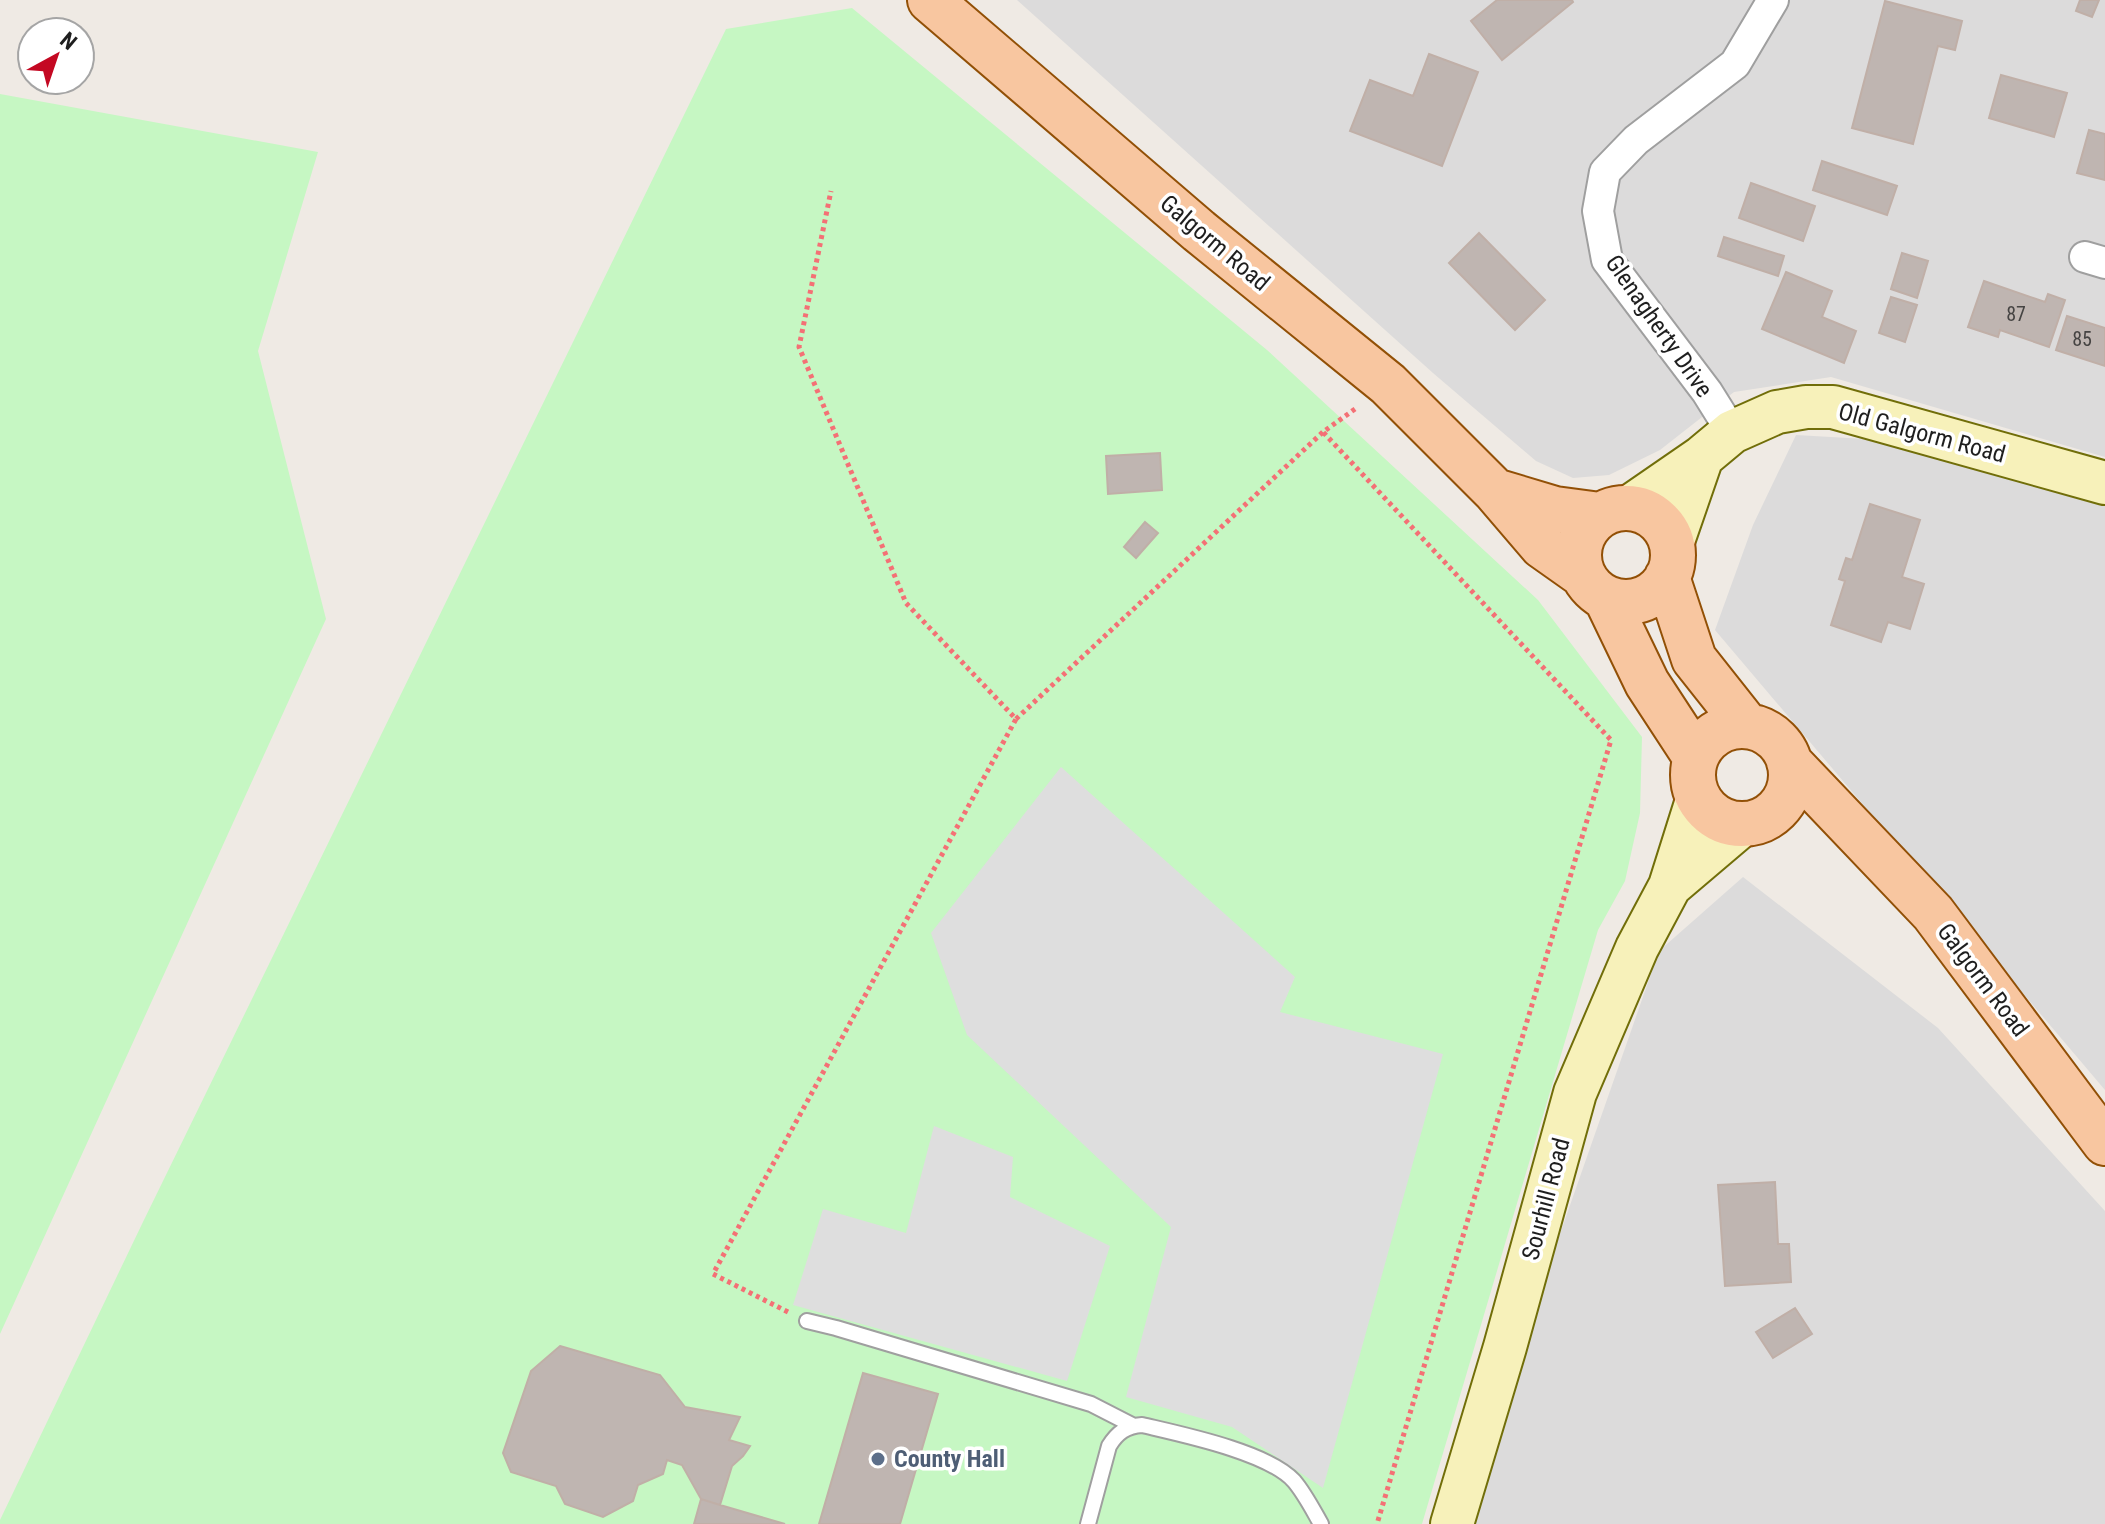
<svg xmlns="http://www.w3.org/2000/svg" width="2105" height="1524" viewBox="0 0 2105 1524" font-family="'Roboto Condensed',sans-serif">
  <rect width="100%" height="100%" fill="#efeae4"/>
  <path fill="#dcdbdb" d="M1017 0H2105V457L1831 377 1734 392 1660 450 1609 475 1573 478 1536 461 1433 373Z
    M1796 435 1883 440 2105 506V1090L1715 630 1753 525Z
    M1743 877 1938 1028 2105 1211V1524H1467L1512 1371 1659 951Z"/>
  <path fill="#c6f7c3" d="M852 8 1267 350 1538 600 1642 737 1640 813 1625 881 1598 930 1422 1524H0V1520L142 1224 726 29Z
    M0 94 318 152 258 351 326 619 0 1334Z"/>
  <path fill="#dedede" d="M1061 767 1295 977 1280 1012 1443 1054 1323 1488 1232 1427 1126 1397 1171 1227 967 1035 931 933Z
    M934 1126 1013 1157 1010 1197 1110 1246 1067 1381 793 1305 823 1209 906 1233Z"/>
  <path fill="#bfb5b1" stroke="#c0afa7" stroke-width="2" d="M1497 0H1572L1573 2 1502 60 1471 21Z
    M2080 0H2099L2092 17 2076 11Z
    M1885 1 1962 21 1955 50 1938 46 1913 144 1852 128Z
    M1429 54 1478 72 1442 166 1350 131 1370 80 1413 96Z
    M2001 75 2067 93 2054 137 1989 118Z
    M2089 130 2105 134V180L2077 173Z
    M1822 161 1897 186 1887 215 1813 190Z
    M1751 183 1815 206 1803 241 1739 218Z
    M1479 233 1545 300 1515 330 1449 263Z
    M1724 237 1784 256 1778 276 1718 256Z
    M1902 253 1928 261 1917 298 1891 289Z
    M1786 272 1832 291 1822 317 1856 331 1844 363 1762 329Z
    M1984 281 2045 302 2048 294 2065 300 2049 347 2000 330 1998 337 1968 327Z
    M1891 297 1917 305 1905 342 1879 333Z
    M2067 316 2105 328V366L2056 350Z
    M1160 453 1162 490 1108 494 1106 456Z
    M1870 504 1920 520 1902 577 1924 584 1910 629 1888 622 1881 642 1831 625 1845 581 1839 579 1846 558 1852 560Z
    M1145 522 1158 533 1136 558 1124 547Z
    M1775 1182 1778 1244H1789L1791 1282 1725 1286 1718 1185Z
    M1795 1308 1812 1334 1773 1358 1756 1332Z
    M560 1346 660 1375 685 1407 740 1417 729 1440 750 1446 743 1456 732 1466 720 1505 701 1499 682 1465 667 1460 663 1474 638 1485 633 1501 603 1517 565 1504 556 1486 511 1472 503 1453 531 1371Z
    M863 1373 938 1394 900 1524H819Z
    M701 1499 720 1505 785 1524H694Z"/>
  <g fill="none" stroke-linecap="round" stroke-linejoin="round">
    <defs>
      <path id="lane" d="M807 1321 836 1328 1091 1404 1132 1425
        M1088 1524 1109 1446C1117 1433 1126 1426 1142 1425 1180 1434 1268 1452 1294 1481 1305 1494 1313 1510 1321 1524"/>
      <path id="street" d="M2085 257 2105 263
        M1732 432 1707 392 1607 260 1598 211 1605 172 1636 140 1735 64 1773 0"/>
      <path id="secondary" d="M1628 508 1702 457 1732 432 1777 412 1806 407H1833L2105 483
        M1672 544 1702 457
        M1670 886 1743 824
        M1452 1524 1505 1347 1575 1093 1637 948 1670 886 1698 797"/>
      <path id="primary" d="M930 0 1199 231 1388 384 1495 491 1542 546 1583 575
        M1495 491 1555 509 1600 515
        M1579 555a47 47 0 1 1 94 0a47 47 0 1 1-94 0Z
        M1667 577 1694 659 1747 726
        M1606 598 1647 683 1696 758
        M1693 775a49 49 0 1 1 98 0a49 49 0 1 1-98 0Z
        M1789 762 1933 913 2105 1143"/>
    </defs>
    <use href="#lane" stroke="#9f9f9f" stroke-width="18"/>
    <use href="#street" stroke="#9f9f9f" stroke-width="34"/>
    <use href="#secondary" stroke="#716e09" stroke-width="46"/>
    <use href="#primary" stroke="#925006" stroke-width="48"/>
    <path stroke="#f47075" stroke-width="5" stroke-dasharray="4 4" stroke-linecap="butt" d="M1355 409 1323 432 1611 740 1377 1524
      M1016 719 1323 432
      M788 1312 713 1274 1016 719 906 603 799 347 831 191"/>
    <use href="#lane" stroke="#fff" stroke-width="14"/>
    <use href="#street" stroke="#fff" stroke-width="30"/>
    <use href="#secondary" stroke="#f7f1ba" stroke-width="42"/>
    <use href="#primary" stroke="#f8c6a0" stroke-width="44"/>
  </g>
  <circle fill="#5c6f8a" stroke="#fff" stroke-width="3" cx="878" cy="1459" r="8"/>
  <g text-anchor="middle" stroke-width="7" stroke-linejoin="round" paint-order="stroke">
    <g font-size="20" fill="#464443">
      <text x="2016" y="321">87</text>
      <text x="2082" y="346">85</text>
    </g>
    <g font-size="24" fill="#1e1e1e" stroke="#fff">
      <text transform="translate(1215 243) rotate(40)" y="8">Galgorm Road</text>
      <text transform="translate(1659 326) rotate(55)" y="8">Glenagherty Drive</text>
      <text transform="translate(1922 433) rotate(15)" y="8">Old Galgorm Road</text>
      <text transform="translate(1983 980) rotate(53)" y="8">Galgorm Road</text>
      <text transform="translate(1546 1199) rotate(-75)" y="8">Sourhill Road</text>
    </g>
    <g font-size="24" font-weight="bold" fill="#4e5e75" stroke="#fff" text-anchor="start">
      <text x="894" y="1467">County Hall</text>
    </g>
  </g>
  <g transform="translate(56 56) rotate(40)"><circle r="38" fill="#ffffff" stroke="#a5a5a5" stroke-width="2"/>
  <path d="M0-6L14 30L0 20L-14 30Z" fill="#c40822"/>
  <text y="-12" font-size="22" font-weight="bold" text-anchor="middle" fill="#1e1e1e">N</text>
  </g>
</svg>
